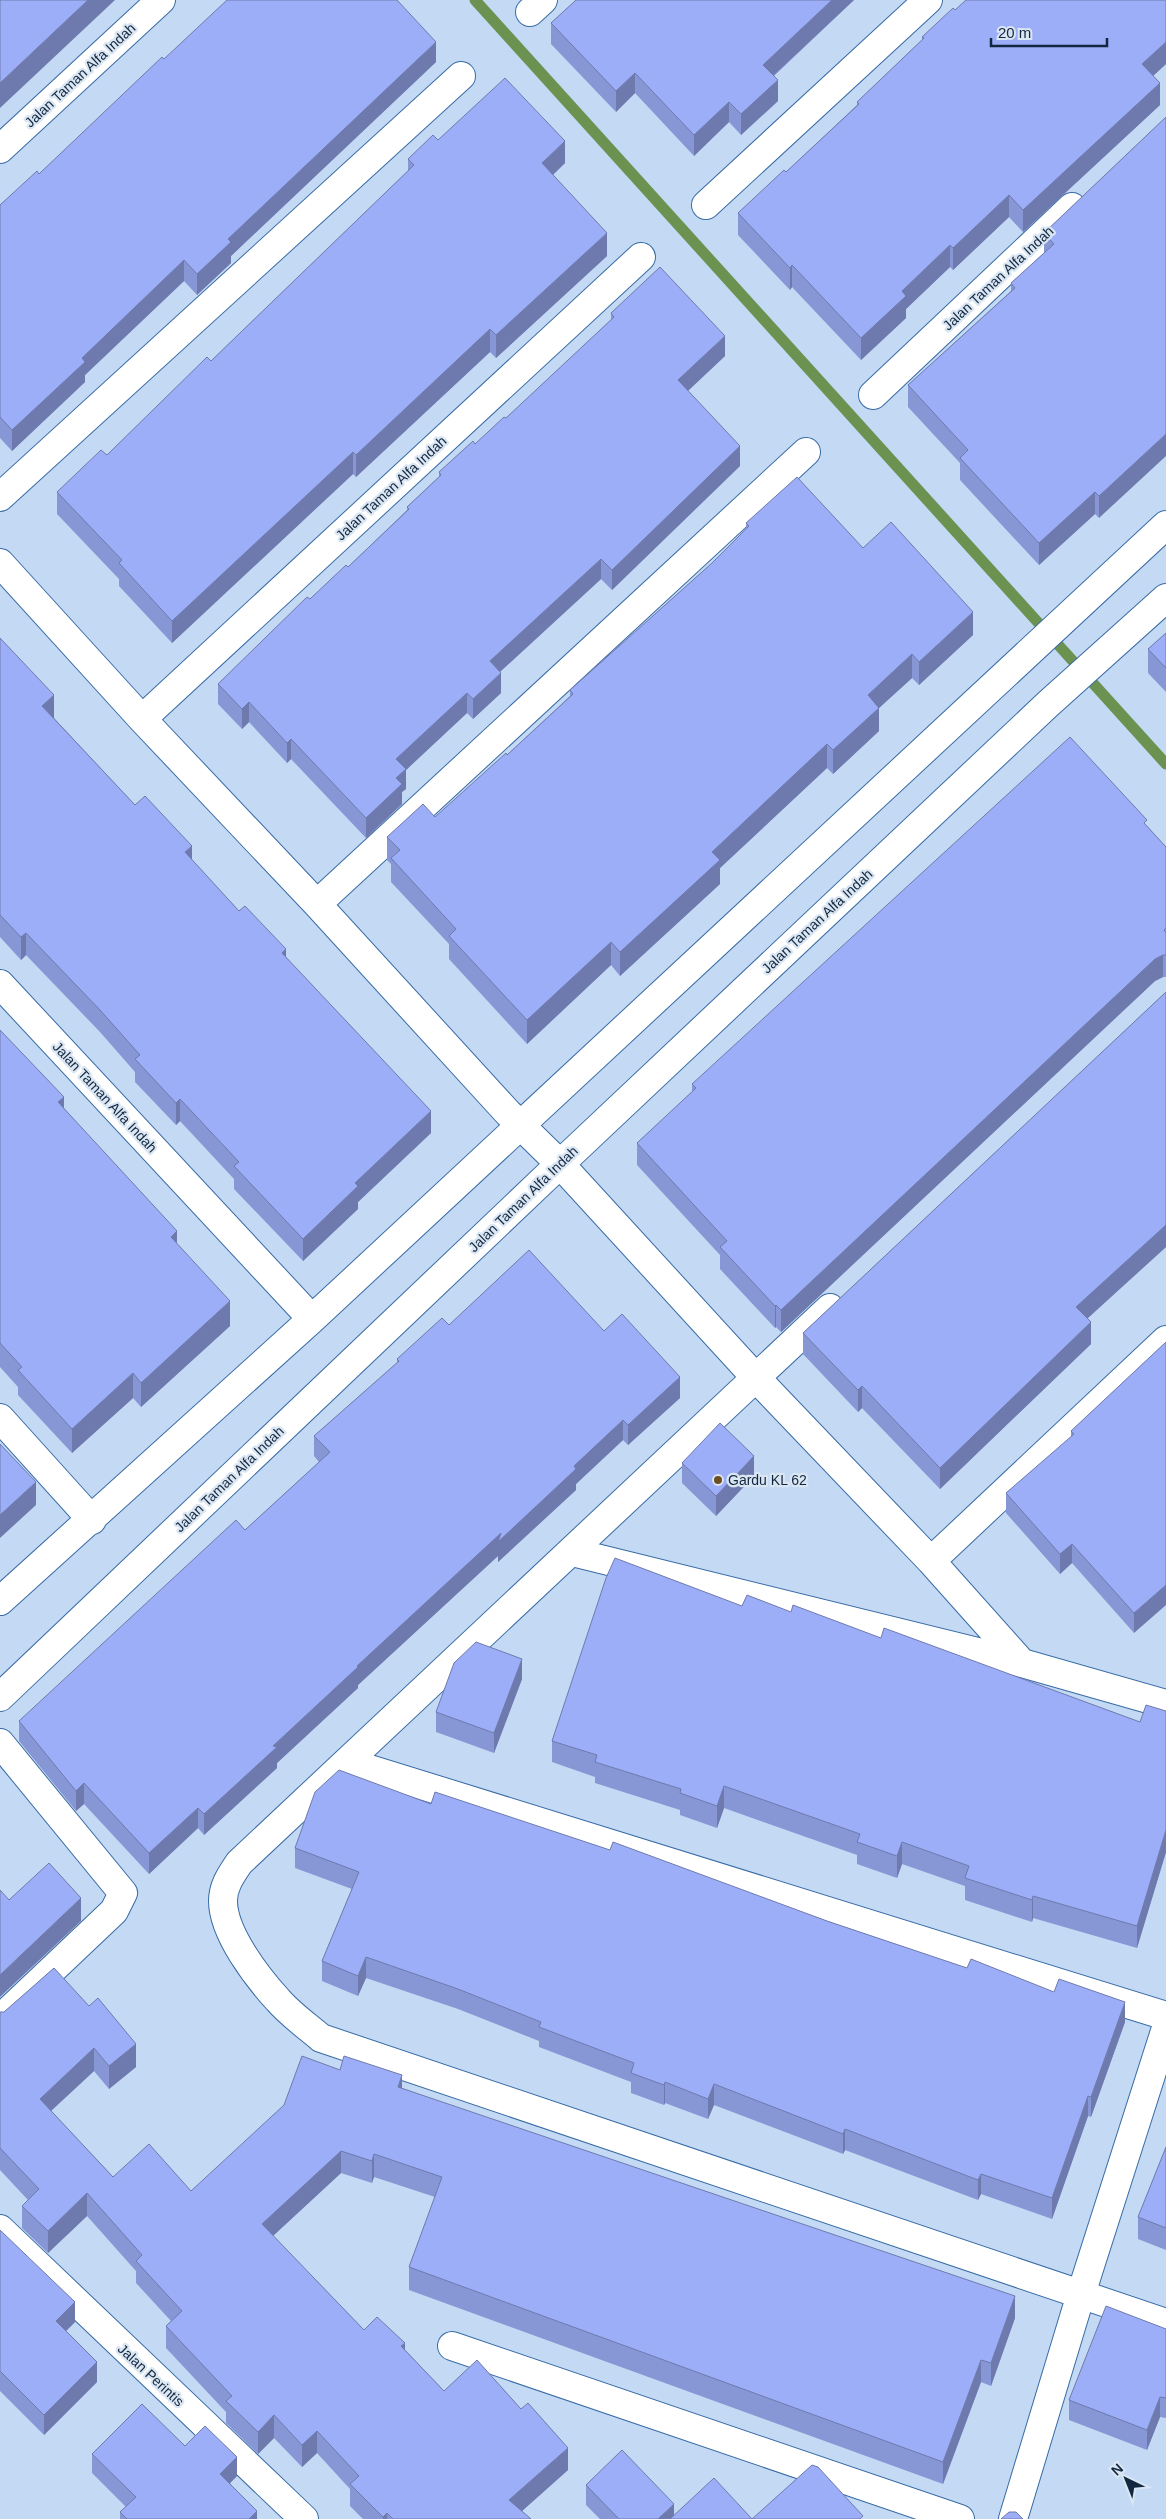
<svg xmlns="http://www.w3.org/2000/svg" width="1166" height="2519" viewBox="0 0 1166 2519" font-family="Arial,sans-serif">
  <rect width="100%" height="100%" fill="#c4daf4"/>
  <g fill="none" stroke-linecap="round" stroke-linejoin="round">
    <path stroke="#6c9251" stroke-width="11" d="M475 0 1166 764"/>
    <defs>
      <path id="minor" d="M530 12 543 0
        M0 149 161 0
        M706 205 928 0
        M873 395 1072 207
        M0 497 461 76
        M0 563 142 719 317 904 508 1113 560 1164 757 1379 931 1561 1022 1663
        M142 719 641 257
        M317 904 806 452
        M0 984 312 1319
        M830 1308 239 1863C231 1875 223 1886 223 1901 223 1933 257 1977 278 2000 290 2014 307 2026 321 2038L1166 2323
        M0 1418 92 1520
        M572 1552 1022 1663 1166 1704
        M931 1561 1166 1340
        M0 1601 312 1319 1166 525
        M0 1697 560 1164 1048 704 1166 598
        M0 1743 123 1893 114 1911 0 2019
        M347 1762 1166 2016
        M0 2229 304 2519
        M452 2346 960 2519
        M1013 2519 1081 2294 1166 2028"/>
    </defs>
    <use href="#minor" stroke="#386ba5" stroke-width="30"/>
    <use href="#minor" stroke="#fff" stroke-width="28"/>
  </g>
  <path fill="#8796d5" d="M576 0H854L774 76 778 101 741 135 729 122 694 156 635 93 616 112 551 44V23Z
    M1166 0V64L1153 76 1160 105 1023 232 1009 217 953 270 950 267 906 309V318L861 360 792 287 790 290 738 235V213L786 172 857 105V102L922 40V37L955 10Z
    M164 59 436 62 231 256V263L197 295 184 281 85 375V382L12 451 0 438V205L39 174Z
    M1166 117 1099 518 1095 514 1039 565 960 480V463L908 407V385L1011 291V283L1044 253V233Z
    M438 140 565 163 553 175 607 256 496 358 490 352 356 477 353 474 172 643 119 586V579L57 514V492L107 455 211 361 408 171V159Z
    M611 313 725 356 688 391 740 466 612 590 601 579 500 672 501 693 473 719 467 713 406 770V789L402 792V804L366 838 291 759 287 763 249 722 242 729 218 704V684L310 599 348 567 407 510V507L439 477V472L475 444 506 418 611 320Z
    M746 523 863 548 973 635 919 685 912 678 879 708V731L833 774 827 768 720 868V884L620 976 611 965 527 1044 449 959V944L391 882V864L387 860V837L435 817 507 755 570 696V690L712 563 746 529Z
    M1166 633V692L1148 673V649Z
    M0 638 54 718 135 805 192 860 239 911 286 957 431 1133 358 1202V1209L303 1261 234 1189V1179L180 1121 176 1125 135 1082V1072L100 1032 26 955 21 960 0 937Z
    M1147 826 1166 847V977H1163L1155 981 781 1332 776 1327 775 1328 720 1269V1255L637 1165V1143L692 1092V1084Z
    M1166 992V1247L1087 1318 1091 1344 940 1489 862 1408 858 1412 803 1354V1333Z
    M0 1030 64 1108 177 1244 230 1326 141 1407 133 1398 72 1453 18 1395V1387L0 1367Z
    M449 1325 604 1331 680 1398 628 1445 623 1440 576 1484V1490L498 1562V1556L358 1685V1688L277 1763V1768L204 1835 198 1828 149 1874 84 1804 76 1811 19 1741V1721L245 1530 319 1462 314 1456V1436L397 1363V1359Z
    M1166 1342 1134 1633 1072 1563 1060 1574 1006 1513V1493L1071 1437V1431Z
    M682 1463 754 1476 716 1516 682 1483Z
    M742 1606 791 1612 881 1638 1140 1722 1166 1711V1852L1137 1948 1033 1918 1032 1922 965 1900V1886L902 1864 897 1878 857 1864V1855L724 1808 717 1828 680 1815V1810L595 1783V1777L552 1762V1741Z
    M522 1679 494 1753 436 1732V1712Z
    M431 1804 610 1850 827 1921 1125 2022 1091 2117 1088 2116 1052 2219 981 2194 978 2200 845 2150 843 2154 714 2105 708 2119 665 2103 664 2105 631 2093V2082L539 2047V2041L458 2009 366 1978 358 1996 322 1981V1961L352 1889 295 1868V1848Z
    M54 1968 136 2067 109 2089 94 2071 51 2111 113 2177 191 2191 340 2070 402 2088 1015 2318 991 2386 981 2382 943 2484 409 2290V2267L435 2197 374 2177 372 2183 341 2173 273 2236 364 2330 405 2350 444 2391 568 2470 522 2511 531 2519H363L350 2506V2489L317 2453 302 2467 274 2438 258 2454 226 2423V2412L166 2348V2326L171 2321 136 2283V2271L87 2216 48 2253 22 2228V2206L28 2200 0 2170V2012H4Z
    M1166 2147V2250L1138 2239V2217Z
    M0 2230 75 2322 66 2331 97 2382 44 2435 0 2391Z
    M1166 2329V2418L1160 2417 1147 2450 1069 2420V2400Z
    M185 2446 237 2476 230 2483 257 2519H120V2512L126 2507 92 2473V2454Z
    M586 2485 674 2516 752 2519H600L586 2505Z"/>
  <path fill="#6e7aae" d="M88 0H115L0 108V83Z
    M832 0H854L763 85V65Z
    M436 42V62L231 256V263L197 295V274L228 239Z
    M1166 42V64L1142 86V64Z
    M635 73V93L616 112V91Z
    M778 80V101L741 135V114Z
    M1160 83V105L1023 232V210Z
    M729 102V122L694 156V135Z
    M565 141V163L542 185V163Z
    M1009 195V217L953 270V248Z
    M607 233V256L496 358V335Z
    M950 245V267L906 309V318L861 360V338L902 291Z
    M184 260V281L85 375V382L12 451V430L82 358Z
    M792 265V287L790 290V268Z
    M490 329V352L356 477V455Z
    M725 336V356L678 400V380Z
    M1166 434V456L1099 518V496Z
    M740 446V466L612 590V570Z
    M353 452V474L172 643V621Z
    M1095 492V514L1039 565V543Z
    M601 559V579L490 681V661Z
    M973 612V635L919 685V662Z
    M912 654V678L879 708V731L833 774V750L868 695Z
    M501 673V693L473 719V699Z
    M467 693V713L406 770V789L402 792V804L366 838V818L396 759Z
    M54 695V718L42 729V706Z
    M249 702V722L242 729V709Z
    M291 739V759L287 763V743Z
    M827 744V768L720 868V884L620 976V952L712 852Z
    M192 846V868L185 852Z
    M26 933V955L21 960V937Z
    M611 942V965L527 1044V1020Z
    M286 949V972L282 953Z
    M1163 955V977L1155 981 781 1332V1310L1155 959Z
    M64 1097V1122L58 1102Z
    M180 1099V1121L176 1125V1103Z
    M431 1111V1133L358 1202V1209L303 1261V1239L355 1183Z
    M1166 1225V1247L1076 1329V1307Z
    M177 1231V1256L171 1237Z
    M230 1301V1326L141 1407V1383Z
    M776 1305V1327L775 1328V1306Z
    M1091 1322V1344L940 1489V1468Z
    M133 1373V1398L72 1453V1429Z
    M680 1377V1398L628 1445V1425Z
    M862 1386V1408L858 1412V1390Z
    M623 1420V1440L576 1484V1490L498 1562V1556L358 1685V1688L277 1763V1768L204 1835V1814L273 1746 357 1666Z
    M754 1456V1476L716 1516V1496Z
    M36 1482V1505L0 1538V1515Z
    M1072 1544V1563L1060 1574V1554Z
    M1166 1585V1605L1134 1633V1613Z
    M522 1659V1679L494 1753V1733Z
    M84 1783V1804L76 1811V1791Z
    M724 1786V1808L717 1828V1806Z
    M198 1808V1828L149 1874V1853Z
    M1166 1830V1852L1137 1948V1926Z
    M902 1842V1864L897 1878V1856Z
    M1033 1896V1918L1032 1922V1900Z
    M81 1898V1921L0 1997V1975Z
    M366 1957V1978L358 1996V1976Z
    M1125 2002V2022L1091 2117V2097Z
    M136 2044V2067L109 2089V2066Z
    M94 2048V2071L40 2121V2099Z
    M402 2075V2098L398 2087Z
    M665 2082V2103L664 2105V2085Z
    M714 2084V2105L708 2119V2099Z
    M1088 2096V2116L1052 2219V2198Z
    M845 2129V2150L843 2154V2134Z
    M341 2151V2173L262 2246V2224Z
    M374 2154V2177L372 2183V2161Z
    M981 2174V2194L978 2200V2180Z
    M87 2193V2216L48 2253V2231Z
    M1015 2296V2318L991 2386V2363Z
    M75 2302V2322L56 2341V2321Z
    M405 2343V2365L401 2346Z
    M981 2360V2382L943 2484V2462Z
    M97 2362V2382L44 2435V2415Z
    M1160 2397V2417L1147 2450V2430Z
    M274 2415V2438L258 2454V2432Z
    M317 2431V2453L302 2467V2445Z
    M568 2448V2470L513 2519 509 2500Z
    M237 2457V2476L220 2493V2474Z
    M674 2504V2519H658Z
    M257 2511V2519H249Z
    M387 2513V2519H383V2517Z"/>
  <path fill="#9daef8" stroke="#6e7aae" d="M0 0H88L0 83Z
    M227 0H397L436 42 228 239 231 242 197 274 184 260 82 358 85 362 12 430 0 417V205L37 171 39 174 162 57 164 59Z
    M576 0H832L763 65 778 80 741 114 729 102 694 135 635 73 616 91 551 23Z
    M966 0H1166V42L1142 64 1160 83 1023 210 1009 195 953 248 950 245 902 291 906 296 861 338 792 265 790 268 738 213 784 170 786 172 859 104 857 102 924 38 922 37 953 8 955 10Z
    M505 78 565 141 542 163 607 233 496 335 490 329 356 455 353 452 172 621 119 563 122 560 57 492 101 450 107 455 207 357 211 361 414 165 408 159 433 135 438 140Z
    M1166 117V434L1099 496 1095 492 1039 543 960 458 968 450 908 385 1015 288 1011 283 1054 244 1044 233Z
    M660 267 725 336 678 380 740 446 612 570 601 559 490 661 501 673 473 699 467 693 396 759 406 769 396 778 402 784 366 818 291 739 287 743 249 702 242 709 218 684 307 597 310 599 346 565 348 567 409 509 407 507 441 475 439 472 473 441 475 444 504 417 506 418 614 317 611 313Z
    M797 477 863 548 891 522 973 612 919 662 912 654 868 695 879 708 833 750 827 744 712 852 720 860 620 952 611 942 527 1020 449 936 456 929 391 858 400 850 387 837 423 804 435 817 506 753 507 755 573 694 570 690 712 563 749 526 746 523Z
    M1166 633V668L1148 649Z
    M0 638 54 695 42 706 135 805 145 796 192 846 185 852 239 911 245 906 286 949 282 953 431 1111 355 1183 358 1186 303 1239 234 1166 239 1162 180 1099 176 1103 135 1059 140 1055 100 1010 26 933 21 937 0 915Z
    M1070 737 1147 820 1144 823 1166 847V928L1164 930 1166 933V955H1163L1155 959 781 1310 776 1305 775 1306 720 1247 727 1241 637 1143 696 1088 692 1084Z
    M1166 992V1225L1076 1307 1091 1322 940 1468 862 1386 858 1390 803 1333Z
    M0 1030 64 1097 58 1102 177 1231 171 1237 230 1301 141 1383 133 1373 72 1429 18 1370 22 1367 0 1343Z
    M529 1250 604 1331 622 1314 680 1377 628 1425 623 1420 574 1466 576 1469 498 1542 501 1533 357 1666 358 1667 273 1746 277 1747 204 1814 198 1808 149 1853 84 1783 76 1791 19 1721 236 1520 245 1530 330 1452 314 1436 399 1361 397 1359 442 1318 449 1325Z
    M1166 1342V1585L1134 1613 1072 1544 1060 1554 1006 1493 1074 1434 1071 1431Z
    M720 1423 754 1456 716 1496 682 1463Z
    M0 1444 36 1482 0 1515Z
    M615 1558 742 1606 747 1595 791 1612 793 1605 881 1638 884 1628 1140 1722 1146 1705 1166 1711V1830L1137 1926 1033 1896 1032 1900 965 1878 969 1866 902 1842 897 1856 857 1842 860 1834 724 1786 717 1806 680 1793 681 1789 595 1762 597 1755 552 1741 606 1578Z
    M476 1642 522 1659 494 1733 436 1712 454 1663Z
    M339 1770 431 1804 435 1792 610 1850 613 1842 827 1921 967 1968 971 1959 1054 1992 1059 1979 1125 2002 1091 2097 1088 2096 1052 2198 981 2174 978 2180 845 2129 843 2134 714 2084 708 2099 665 2082 664 2085 631 2073 634 2063 539 2027 541 2022 458 1989 366 1957 358 1976 322 1961 359 1872 295 1848 315 1792Z
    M49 1863 81 1898 0 1975V1890L9 1900Z
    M54 1968 89 2006 98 1998 136 2044 109 2066 94 2048 40 2099 113 2177 149 2144 191 2191 284 2105 302 2056 340 2070 344 2056 402 2075 398 2087 1015 2296 991 2363 981 2360 943 2462 409 2267 442 2177 374 2154 372 2161 341 2151 262 2224 364 2330 377 2317 405 2343 401 2346 444 2391 477 2360 521 2409 528 2403 568 2448 509 2500 531 2519H393L387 2513 383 2517 350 2484 359 2476 317 2431 302 2445 274 2415 258 2432 226 2401 232 2396 166 2326 182 2311 136 2261 142 2255 87 2193 48 2231 22 2206 39 2189 0 2148V2012H4Z
    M1166 2147V2228L1138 2217Z
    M0 2230 75 2302 56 2321 97 2362 44 2415 0 2371Z
    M1106 2306 1166 2329V2398L1160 2397 1147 2430 1069 2400Z
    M142 2404 185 2446 205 2426 237 2457 220 2474 257 2511 249 2519H127L120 2512 136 2497 92 2454Z
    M622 2450 674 2504 658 2519H619L586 2485Z
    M812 2465 818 2467 863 2516 860 2519H752Z
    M714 2478 752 2519H670Z
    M1009 2512H1016L1023 2519H1001Z"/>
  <circle fill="#6e4f24" stroke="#dbe6f3" stroke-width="2" cx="718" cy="1480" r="5"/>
  <g text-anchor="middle" stroke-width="4.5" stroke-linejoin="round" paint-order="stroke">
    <g font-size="14" fill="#122740" stroke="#dbe6f3">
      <text transform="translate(80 75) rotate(-43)" y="5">Jalan Taman Alfa Indah</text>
      <text transform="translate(998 278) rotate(-43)" y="5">Jalan Taman Alfa Indah</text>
      <text transform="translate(391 488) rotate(-43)" y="5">Jalan Taman Alfa Indah</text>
      <text transform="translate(817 921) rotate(-43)" y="5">Jalan Taman Alfa Indah</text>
      <text transform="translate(105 1097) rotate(47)" y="5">Jalan Taman Alfa Indah</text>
      <text transform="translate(523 1199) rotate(-44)" y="5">Jalan Taman Alfa Indah</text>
      <text transform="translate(229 1479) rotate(-44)" y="5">Jalan Taman Alfa Indah</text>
      <text transform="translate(151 2375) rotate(43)" y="5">Jalan Perintis</text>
    </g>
    <g font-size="14" fill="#122740" stroke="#dbe6f3" text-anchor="start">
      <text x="728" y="1485">Gardu KL 62</text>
    </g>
  </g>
  <g transform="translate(1126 2479) rotate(317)" stroke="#dbe6f3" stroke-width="4" paint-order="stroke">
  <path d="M0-4L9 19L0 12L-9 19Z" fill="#122740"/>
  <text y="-8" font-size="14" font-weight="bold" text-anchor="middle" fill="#122740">N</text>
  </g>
  <path d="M991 38v8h116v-8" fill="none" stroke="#122740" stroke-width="2.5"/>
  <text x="998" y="38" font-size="15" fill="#122740" stroke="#dbe6f3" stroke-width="4" paint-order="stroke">20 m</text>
</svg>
